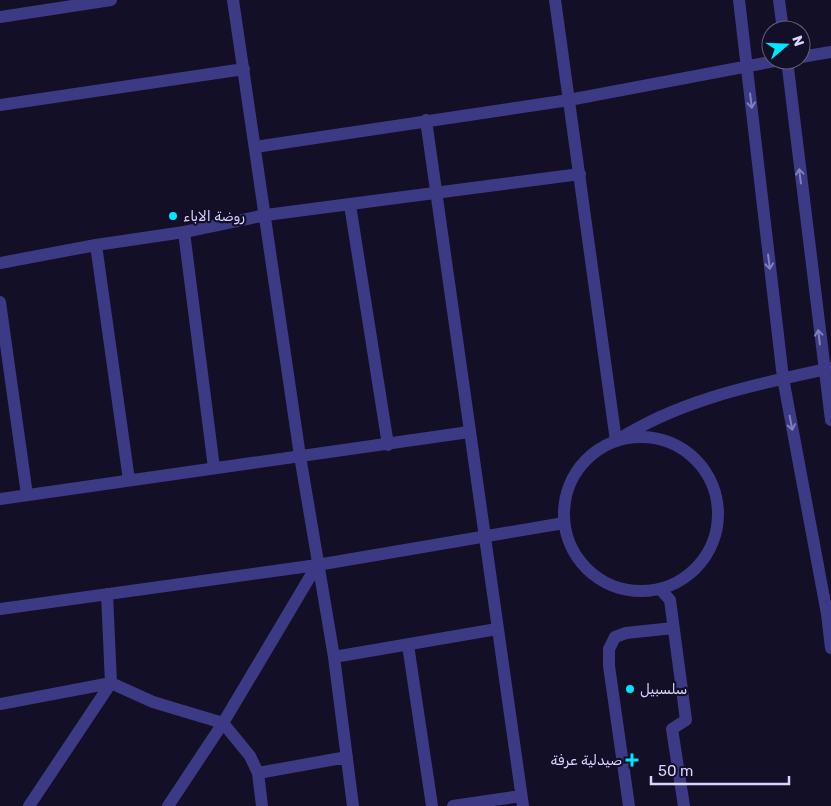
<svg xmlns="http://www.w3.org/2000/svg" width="831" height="806" viewBox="0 0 831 806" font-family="Rubik,'Noto Sans Arabic',sans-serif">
  <rect width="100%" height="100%" fill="#130f26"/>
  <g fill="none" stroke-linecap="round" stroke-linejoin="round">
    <path stroke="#3d3a85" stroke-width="12" d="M233 0 300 456 334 657 353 806
      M555 0 616 441C680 399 758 384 831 368
      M739 0 783 378 827 614 831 648
      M779 0 783 30
      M0 17 111 0
      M801 57 831 52
      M787 60 831 420
      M0 105 244 69
      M426 120 523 806
      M255 147 569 100 780 60
      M350 205 388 445
      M184 232 214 468
      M96 245 129 480
      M0 263 96 245 184 232 266 215 580 174
      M0 302 27 495
      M564 514a77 77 0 1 1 154 0a77 77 0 1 1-154 0Z
      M0 499 469 432
      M661 590 670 600 686 720 672 729 684 806
      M0 609 317 565
      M408 645 432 806
      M334 657 497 629
      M0 704 111 683 153 702 223 723 250 756 258 773 262 806
      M258 773 347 757
      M29 806 111 683 107 594
      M168 806 223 723 317 565 564 523
      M453 806 521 796
      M629 806 609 666V649L615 637 626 633 673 628"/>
  </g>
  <defs><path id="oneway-shaft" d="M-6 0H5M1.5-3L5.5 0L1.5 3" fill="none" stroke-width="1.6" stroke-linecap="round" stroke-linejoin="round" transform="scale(1.25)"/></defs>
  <g stroke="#837fbc">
    <use href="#oneway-shaft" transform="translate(751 101) rotate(83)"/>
    <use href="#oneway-shaft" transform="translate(800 176) rotate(-97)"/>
    <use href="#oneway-shaft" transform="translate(769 262) rotate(83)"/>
    <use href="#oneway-shaft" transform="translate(819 337) rotate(-97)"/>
    <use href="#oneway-shaft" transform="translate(791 423) rotate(79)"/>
  </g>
  <g fill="#00e5ff" stroke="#130f26" stroke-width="2">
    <circle cx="173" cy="216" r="5"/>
    <circle cx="630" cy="689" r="5"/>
    <path d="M629.5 752.5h5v5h5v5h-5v5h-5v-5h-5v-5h5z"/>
  </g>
  <g text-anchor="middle" stroke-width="4.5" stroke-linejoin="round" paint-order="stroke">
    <g font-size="14" fill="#d9d4ff" stroke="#130f26" text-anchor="start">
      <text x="183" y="221">روضة الاباء</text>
      <text x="640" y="694">سلسبيل</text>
      <text x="622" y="765" text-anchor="end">صيدلية عرفة</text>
    </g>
  </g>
  <g transform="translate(786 45) rotate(71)"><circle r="24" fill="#130f26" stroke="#625e7d"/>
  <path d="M0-4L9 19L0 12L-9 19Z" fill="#00e5ff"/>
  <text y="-8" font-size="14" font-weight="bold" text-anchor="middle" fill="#d9d4ff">N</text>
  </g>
  <path d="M651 776v8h138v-8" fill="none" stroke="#d9d4ff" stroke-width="2.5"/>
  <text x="658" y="776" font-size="15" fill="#d9d4ff" stroke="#130f26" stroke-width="4" paint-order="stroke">50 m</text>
</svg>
